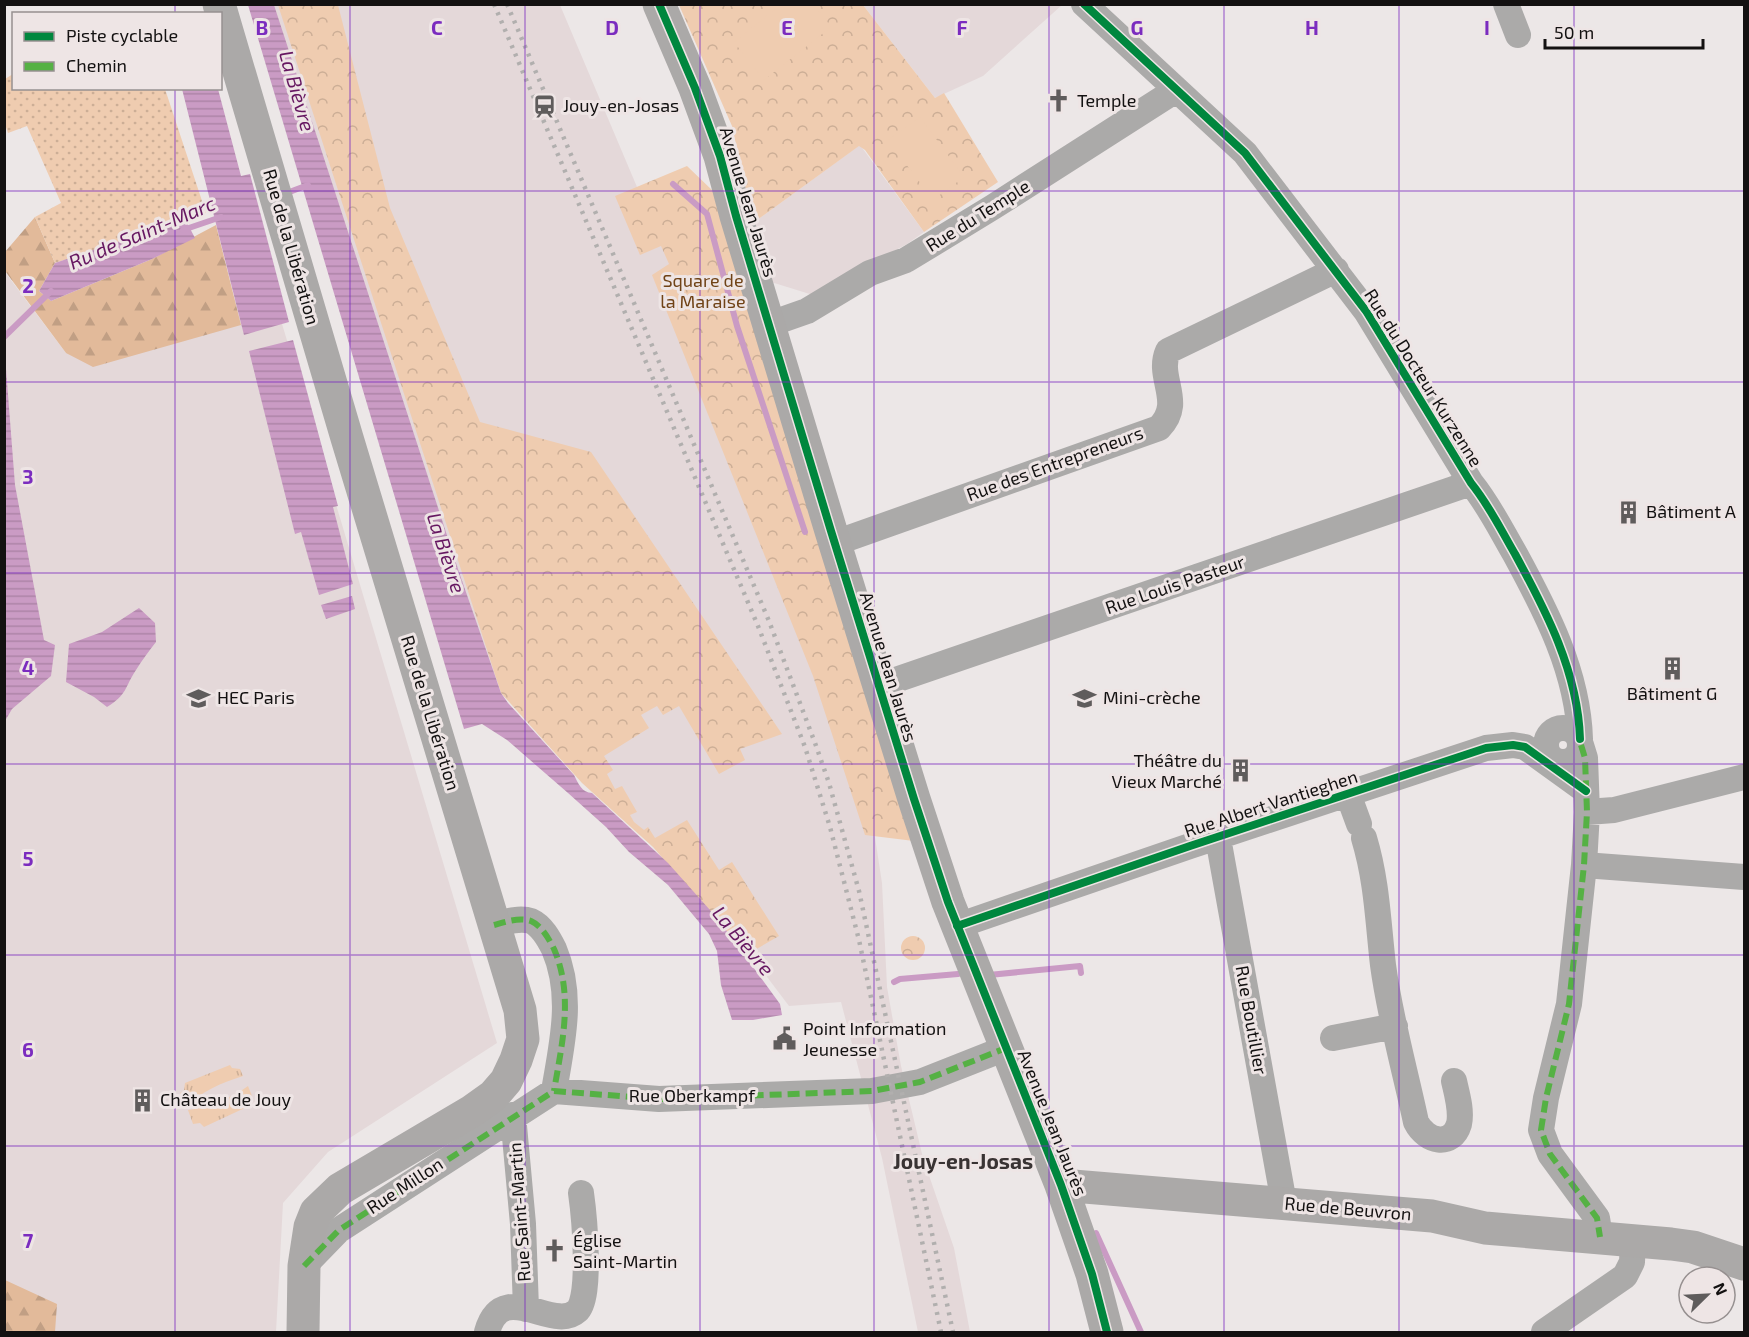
<svg xmlns="http://www.w3.org/2000/svg" width="1749" height="1337" viewBox="0 0 1749 1337" font-family="'Exo 2',sans-serif">
  <defs>
    <pattern id="grass-tufts" width="24" height="20" patternUnits="userSpaceOnUse" patternTransform="scale(1.5)"><rect width="24" height="20" fill="#efccb0"/><path d="M3 7l-1-3M5 7V3M7 7l1-3M15 17l-1-3M17 17v-4M19 17l1-3" fill="none" stroke="#ccae96"/></pattern>
    <pattern id="forest-firs" width="22" height="20" patternUnits="userSpaceOnUse" patternTransform="scale(1.5)"><rect width="22" height="20" fill="#e2ba9a"/><path d="M5 1l3.5 6h-7zM16 11l3.5 6h-7z" fill="#c19f84"/></pattern>
    <pattern id="park-crowns" width="20" height="18" patternUnits="userSpaceOnUse" patternTransform="scale(1.5)"><rect width="20" height="18" fill="#efccb0"/><path d="M2 6a3 3 0 1 1 6 0M12 15a3 3 0 1 1 6 0" fill="none" stroke="#ccae96"/></pattern>
    <pattern id="garden-dots" width="8" height="8" patternUnits="userSpaceOnUse" patternTransform="scale(1.5)"><rect width="8" height="8" fill="#efccb0"/><path d="M2 2h.1M6 6h.1" fill="none" stroke="#ccae96" stroke-width="1.8" stroke-linecap="round"/></pattern>
    <pattern id="water-rules" width="6" height="5" patternUnits="userSpaceOnUse" patternTransform="scale(1.5)"><rect width="6" height="5" fill="#ca9bc4"/><path d="M0 2.5h6" fill="none" stroke="#ad84a7"/></pattern>
  </defs>
  <rect width="100%" height="100%" fill="#ece7e7"/>
  <path fill="#e4d8d9" d="M273 5H560L670 265 868 792 882 883 887 987 901 1066 923 1158 954 1248 970 1332H918L882 1158 841 1002 789 1006 725 921 493 677Z
    M863 5H1062L983 76 935 98Z
    M860 145 924 232 907 244 813 295 771 282 753 223Z
    M4 271 66 353 271 287 497 1043 328 1152 283 1203 276 1332H5Z"/>
  <path fill="url(#grass-tufts)" d="M230 1065 232 1068 240 1069 243 1076C221 1083 203 1091 186 1106L180 1093 184 1090 185 1083Z
    M248 1086 252 1096 248 1103 249 1106 204 1127 200 1123 193 1124 188 1110C209 1107 230 1099 248 1086Z"/>
  <path fill="url(#forest-firs)" d="M35 217 55 263 39 291 51 301 152 259 216 225 241 325 93 367 66 353 5 271V252Z
    M5 1280 57 1304 55 1332H5Z"/>
  <path fill="url(#park-crowns)" d="M278 5H338L390 208 480 422 591 452 782 734 740 749 745 760 719 774 679 706 663 715 657 706 641 715 649 728 604 756 613 770 607 774 615 789 622 786 637 812 630 815 634 822 644 830 648 827 655 838 687 820 719 870 732 862 779 936 746 955 653 847 582 783 501 693Z
    M679 5H863L935 98 944 93 998 182 924 232 865 150 859 146 753 223 732 126Z
    M687 166 713 191 914 841 865 835 813 676 652 275 669 264 661 246 640 255 615 196Z
    M901 948a12 12 0 1 1 24 0a12 12 0 1 1-24 0Z"/>
  <path fill="url(#garden-dots)" d="M13 74 14 88 165 89 206 213 55 263 35 217 61 203 27 126 8 133 5 124V79Z"/>
  <path fill="#efccb0" d="M782 4 814 5 831 27 764 80 734 42Z
    M920 117 964 177 933 200 888 140Z"/>
  <path fill="url(#water-rules)" d="M248 5H274L459 572 501 693 508 703 574 775C578 783 582 793 592 793L668 863 718 919 780 1004 782 1015 753 1020H732L721 985 717 951 709 934 668 885 629 852 606 827 568 793 507 740 482 724 464 729Z
    M182 89H218L241 176 250 174 289 322 244 335Z
    M185 219 195 238 152 259 51 301 39 291 55 263Z
    M293 340 338 506 333 507 353 584 319 595 301 532 295 534 249 351Z
    M5 356 15 485 44 640 55 645 51 676 12 709 5 721Z
    M352 596 355 609 326 619 321 605Z
    M139 608 155 623 156 642C149 651 142 660 136 670 124 688 128 694 107 707L94 697 66 682 69 644 102 632Z"/>
  <g fill="none" stroke-linecap="round" stroke-linejoin="round">
    <path stroke="#ca9bc4" stroke-width="6" d="M673 184 707 214 737 326 805 532
      M284 194 308 185
      M183 230 221 217
      M4 337 51 291
      M989 975 1080 966 1081 973
      M894 982 900 979 958 974
      M1096 1233 1141 1332"/>
    <path stroke="#abaaa9" stroke-width="26" d="M1084 4 1245 153 1366 311 1471 483C1489 505 1501 530 1515 554 1546 611 1578 672 1580 739
      M1506 4 1518 35
      M770 324 807 311 870 273 906 260 993 207 1176 90
      M835 543 1159 428C1185 402 1156 378 1168 351L1336 270
      M878 686 1471 483
      M1546 745a17 17 0 1 1 34 0a17 17 0 1 1-34 0Z
      M1581 745 1585 758 1587 812 1584 865 1569 1004 1546 1098 1541 1130 1550 1154 1597 1218 1600 1237
      M1348 794 1359 824
      M1587 812 1614 810 1744 777
      M1218 838 1284 1203
      M1364 838C1377 881 1378 922 1383 965 1390 1018 1405 1070 1416 1122 1426 1142 1452 1148 1459 1124 1462 1111 1457 1094 1454 1081
      M1584 865 1744 877
      M494 925C505 922 519 917 531 921 542 926 549 939 554 949 574 996 562 1043 554 1091
      M957 926 1190 846 1486 748 1513 745 1525 747 1586 791
      M1333 1038 1395 1026
      M554 1091 659 1099 872 1091 920 1082 1006 1048
      M513 1115 523 1224 526 1309
      M304 1266 339 1230 554 1091
      M487 1332C502 1277 553 1333 577 1311 592 1298 584 1214 581 1193
      M1544 1332 1625 1276 1632 1262 1633 1241"/>
    <path stroke="#aba9a8" stroke-width="33" d="M219 4 347 438 520 1010 523 1039 516 1060 506 1081 493 1096 472 1111 340 1189 316 1212 310 1227 304 1266 303 1332
      M659 4 695 88 720 156 736 216 831 531 914 799 948 902 1061 1185 1092 1274 1107 1332
      M1061 1185 1432 1216 1485 1228 1671 1244 1693 1247 1744 1264"/>
    <path stroke="#b1afae" stroke-width="4.5" stroke-dasharray="3 6" stroke-linecap="butt" d="M494 4 758 626 805 747 830 827 859 940 941 1332
      M507 4 769 621 815 743 829 783 859 891 953 1332"/>
    <path stroke="#55b144" stroke-width="6" stroke-dasharray="12 6" stroke-linecap="butt" d="M1581 745 1585 758 1587 812 1584 865 1569 1004 1546 1098 1541 1130 1550 1154 1597 1218 1600 1237
      M494 925C505 922 519 917 531 921 542 926 549 939 554 949 574 996 562 1043 554 1091
      M554 1091 659 1099 872 1091 920 1082 1006 1048
      M304 1266 339 1230 554 1091"/>
    <defs>
      <path id="cycleway" d="M659 4 695 88 720 156 736 216 831 531 914 799 948 902 1061 1185 1092 1274 1107 1332
        M1084 4 1245 153 1366 311 1471 483C1489 505 1501 530 1515 554 1546 611 1578 672 1580 739
        M957 926 1190 846 1486 748 1513 745 1525 747 1586 791"/>
    </defs>
    <use href="#cycleway" stroke="#eee5e5" stroke-width="11"/>
    <use href="#cycleway" stroke="#00873e" stroke-width="8"/>
  </g>
  <path fill="none" stroke="#7b2cbf" stroke-width="1.5" stroke-opacity="0.55" d="M175 4V14M350 4V1332M525 4V1332M700 4V1332M874 4V1332M1049 4V1332M1224 4V1332M1399 4V1332M1574 4V1332M175 88V1332M4 191H1744M4 382H1744M4 573H1744M4 764H1744M4 955H1744M4 1146H1744"/>
  <defs>
    <symbol id="church-bare" viewBox="-9 -9 18 18"><path d="M-1.2-6h2.4v3.5h3.3v2.4h-3.3V6h-2.4V-.1h-3.3v-2.4h3.3Z" fill="#5f5c5c" stroke="#eee5e5" stroke-width="2.5" paint-order="stroke"/></symbol>
    <symbol id="station-bare" viewBox="-9 -9 18 18"><path d="M-3-6H3Q5-6 5-4V2Q5 4 3 4L4.5 6H3L1.5 4h-3L-3 6H-4.5L-3 4Q-5 4-5 2V-4Q-5-6-3-6ZM-3.5-4v3h7v-3ZM-3.5 1v1.5H-2V1ZM2 1v1.5H3.5V1Z" fill="#5f5c5c" stroke="#eee5e5" stroke-width="2.5" paint-order="stroke"/></symbol>
    <symbol id="building-bare" viewBox="-9 -9 18 18"><path d="M-4-6H4V6H1V3H-1V6H-4ZM-2.5-4.3h1.7v1.8h-1.7ZM.8-4.3h1.7v1.8H.8ZM-2.5-1h1.7V.8h-1.7ZM.8-1h1.7V.8H.8Z" fill="#5f5c5c" stroke="#eee5e5" stroke-width="2.5" paint-order="stroke"/></symbol>
    <symbol id="university-bare" viewBox="-9 -9 18 18"><path d="M0-5L7-2L0 1L-7-2ZM-4 1L0 2.5L4 1V4Q0 6-4 4Z" fill="#5f5c5c" stroke="#eee5e5" stroke-width="2.5" paint-order="stroke"/></symbol>
    <symbol id="school-bare" viewBox="-9 -9 18 18"><path d="M0-5L7-2L0 1L-7-2ZM-4 1L0 2.5L4 1V4Q0 6-4 4Z" fill="#5f5c5c" stroke="#eee5e5" stroke-width="2.5" paint-order="stroke"/></symbol>
    <symbol id="civic-bare" viewBox="-9 -9 18 18"><path d="M-.6-6.5H3V-4.5H.6V-3L4-1V1h2V6H-6V1h2V-1L-.6-3ZM-1.2 2.5V6h2.4V2.5Z" fill="#5f5c5c" stroke="#eee5e5" stroke-width="2.5" paint-order="stroke"/></symbol>
  </defs>
  <g fill-rule="evenodd">
    <use href="#church-bare" x="1042" y="84" width="33" height="33"/>
    <use href="#station-bare" x="528" y="90" width="33" height="33"/>
    <use href="#building-bare" x="1612" y="496" width="33" height="33"/>
    <use href="#building-bare" x="1656" y="652" width="33" height="33"/>
    <use href="#university-bare" x="182" y="682" width="33" height="33"/>
    <use href="#school-bare" x="1068" y="682" width="33" height="33"/>
    <use href="#building-bare" x="1224" y="754" width="33" height="33"/>
    <use href="#civic-bare" x="768" y="1022" width="33" height="33"/>
    <use href="#building-bare" x="126" y="1084" width="33" height="33"/>
    <use href="#church-bare" x="538" y="1234" width="33" height="33"/>
  </g>
  <g text-anchor="middle" stroke-width="6" stroke-linejoin="round" paint-order="stroke">
    <g font-size="18" fill="#131111" stroke="#eee5e5" text-anchor="start">
      <text x="1077" y="107">Temple</text>
      <text x="563" y="112">Jouy-en-Josas</text>
      <text x="1646" y="518">Bâtiment A</text>
      <text x="1672" y="700" text-anchor="middle">Bâtiment G</text>
      <text x="217" y="704">HEC Paris</text>
      <text x="1103" y="704">Mini-crèche</text>
      <text x="1222" y="767" text-anchor="end">Théâtre du<tspan x="1222" dy="21">Vieux Marché</tspan></text>
      <text x="803" y="1035">Point Information<tspan x="803" dy="21">Jeunesse</tspan></text>
      <text x="160" y="1106">Château de Jouy</text>
      <text x="573" y="1247">Église<tspan x="573" dy="21">Saint-Martin</tspan></text>
    </g>
    <g font-size="18" fill="#131111" stroke="#eee5e5">
      <text transform="translate(748 202) rotate(73)" y="6">Avenue Jean Jaurès</text>
      <text transform="translate(978 216) rotate(-32)" y="6">Rue du Temple</text>
      <text transform="translate(291 247) rotate(74)" y="6">Rue de la Libération</text>
      <text transform="translate(1423 378) rotate(58)" y="6">Rue du Docteur Kurzenne</text>
      <text transform="translate(1055 464) rotate(-20)" y="6">Rue des Entrepreneurs</text>
      <text transform="translate(1175 585) rotate(-19)" y="6">Rue Louis Pasteur</text>
      <text transform="translate(888 667) rotate(73)" y="6">Avenue Jean Jaurès</text>
      <text transform="translate(430 713) rotate(73)" y="6">Rue de la Libération</text>
      <text transform="translate(1271 804) rotate(-18)" y="6">Rue Albert Vantieghen</text>
      <text transform="translate(1251 1020) rotate(80)" y="6">Rue Boutillier</text>
      <text x="692" y="1102">Rue Oberkampf</text>
      <text transform="translate(1052 1123) rotate(68)" y="6">Avenue Jean Jaurès</text>
      <text transform="translate(405 1186) rotate(-33)" y="6">Rue Millon</text>
      <text transform="translate(1348 1209) rotate(5)" y="6">Rue de Beuvron</text>
      <text transform="translate(520 1212) rotate(-94)" y="6">Rue Saint-Martin</text>
    </g>
    <g font-size="18" fill="#704317" stroke="#eee5e5">
      <text x="703" y="287">Square de<tspan x="703" dy="21">la Maraise</tspan></text>
    </g>
    <g font-size="20" font-style="italic" fill="#661761" stroke="#eee5e5">
      <text transform="translate(297 91) rotate(74)" y="7">La Bièvre</text>
      <text transform="translate(142 233) rotate(-23)" y="7">Ru de Saint-Marc</text>
      <text transform="translate(446 553) rotate(72)" y="7">La Bièvre</text>
      <text transform="translate(743 941) rotate(50)" y="7">La Bièvre</text>
    </g>
    <g font-size="21" font-weight="bold" fill="#393333" stroke="#eee5e5">
      <text x="963" y="1169">Jouy-en-Josas</text>
    </g>
  </g>
  <g font-size="20" text-anchor="middle" font-weight="bold" fill="#7b2cbf" stroke="#eee5e5" stroke-width="6" stroke-linejoin="round" paint-order="stroke">
    <text x="262" y="35">B</text>
    <text x="437" y="35">C</text>
    <text x="612" y="35">D</text>
    <text x="787" y="35">E</text>
    <text x="962" y="35">F</text>
    <text x="1137" y="35">G</text>
    <text x="1312" y="35">H</text>
    <text x="1487" y="35">I</text>
    <text x="28" y="293">2</text>
    <text x="28" y="484">3</text>
    <text x="28" y="675">4</text>
    <text x="28" y="866">5</text>
    <text x="28" y="1057">6</text>
    <text x="28" y="1248">7</text>
  </g>
  <rect width="1749" height="1337" fill="none" stroke="#131111" stroke-width="12"/>
  <rect x="12" y="12" width="210" height="78" fill="#eee5e5" stroke="#969090" stroke-width="1.5"/>
  <rect x="24" y="32" width="30" height="9" fill="#00873e" stroke="#969090" stroke-width="1.5"/>
  <text x="66" y="42" font-size="18" fill="#131111">Piste cyclable</text>
  <rect x="24" y="62" width="30" height="9" fill="#55b144" stroke="#969090" stroke-width="1.5"/>
  <text x="66" y="72" font-size="18" fill="#131111">Chemin</text>
  <g transform="translate(1707 1295) rotate(66)"><circle r="28" fill="#eee5e5" stroke="#969090" stroke-width="1.5"/>
  <path d="M0-4.5L10 22L0 15L-10 22Z" fill="#5f5c5c"/>
  <text y="-9" font-size="16" font-weight="bold" text-anchor="middle" fill="#131111">N</text>
  </g>
  <path d="M1545 39v9h158v-9" fill="none" stroke="#131111" stroke-width="3"/>
  <text x="1554" y="39" font-size="18" fill="#131111" stroke="#eee5e5" stroke-width="4.5" paint-order="stroke">50 m</text>
</svg>
